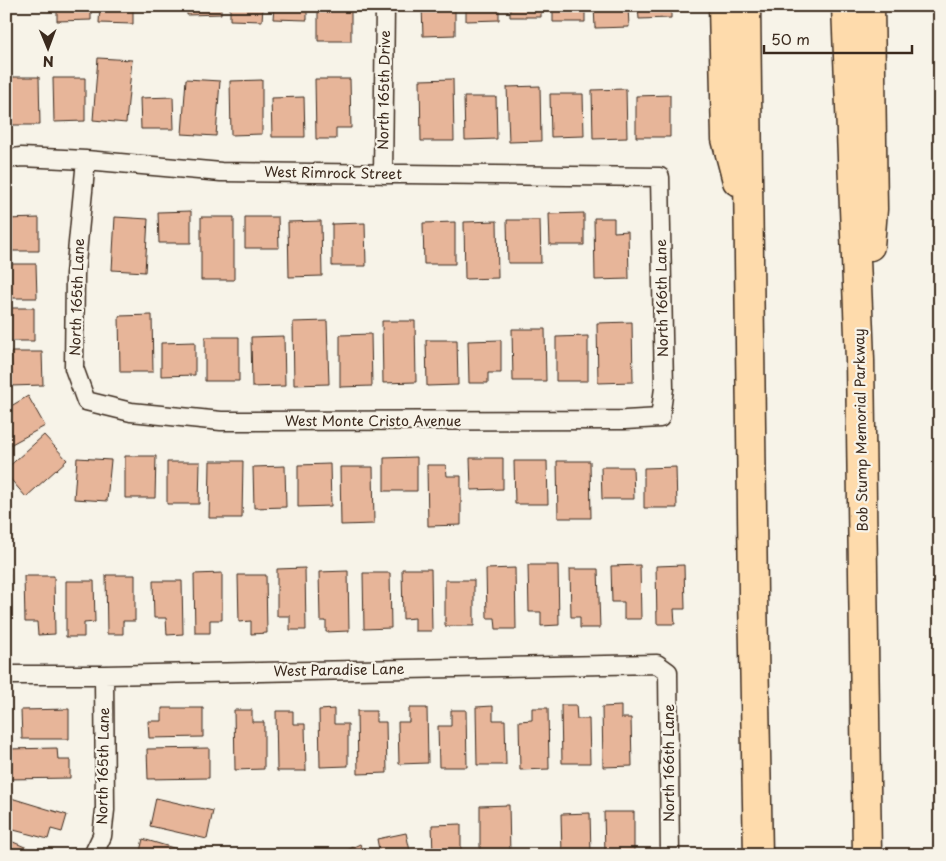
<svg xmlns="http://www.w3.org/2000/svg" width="946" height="861" viewBox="0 0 946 861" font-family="'Playpen Sans',sans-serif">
  <rect width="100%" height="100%" fill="#f7f3e8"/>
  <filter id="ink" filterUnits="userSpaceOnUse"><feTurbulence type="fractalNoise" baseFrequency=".02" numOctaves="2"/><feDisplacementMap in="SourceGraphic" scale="10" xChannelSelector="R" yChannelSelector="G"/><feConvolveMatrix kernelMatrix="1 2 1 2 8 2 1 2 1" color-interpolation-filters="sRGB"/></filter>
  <g filter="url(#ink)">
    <path fill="#e7b599" stroke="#3b2a1e" d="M57 6H91V20L57 21Z
      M100 6H133V24L99 23Z
      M145 6H176V9L145 10Z
      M187 6H221V14L187 15Z
      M230 6H263L262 21 230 20Z
      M274 6H307V20L273 19Z
      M318 6H351V41H318Z
      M422 6H455V35L423 36Z
      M466 6H499V20L466 21Z
      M510 6H541V17H510Z
      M553 6H585V22H553Z
      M594 6H628L629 27 595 28Z
      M638 6H671V18L639 19Z
      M98 58 132 60 126 123 93 120Z
      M7 77H39L40 125H8Z
      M53 78H85V121L54 122Z
      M186 79 220 81 216 136 182 134Z
      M315 79H350L351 128H336V139H316Z
      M453 79 454 141H421L420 80Z
      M262 80V134L231 135 230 81Z
      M540 86 541 141 509 142 507 87Z
      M626 89 627 138 593 139 592 90Z
      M550 94H583L584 136 551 137Z
      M670 95V137H636V96Z
      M173 97 174 129H141L140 98Z
      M304 97 305 137H272L271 98Z
      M464 97H496L497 139 465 140Z
      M191 211V243H159L158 212Z
      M584 213V245H550L549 214Z
      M115 217 148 219 145 272 112 270Z
      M201 217H234V280H201Z
      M245 217H278L279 248H245Z
      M39 218V251H6V219Z
      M594 218H614V232L628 231 629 279 595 280Z
      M507 220H540L541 263H508Z
      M321 221 322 276 289 277 288 222Z
      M497 221 498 278 465 279 464 222Z
      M455 222V264H424L423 223Z
      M365 223 366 266H332V224Z
      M6 264H36L37 298H6Z
      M6 308H34V341H6Z
      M152 315 153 372H120L119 316Z
      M327 321 329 384 294 385 293 322Z
      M382 321H415L416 382 383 383Z
      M632 322 633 382 598 383 597 323Z
      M512 329H545L546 381H513Z
      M371 334 372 386 340 387V335Z
      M284 336 285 386 252 387 251 337Z
      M588 336V381H556V337Z
      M205 337H239V381H205Z
      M426 340H457L458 385 427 386Z
      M501 340V373H488V383H469L468 341Z
      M195 342V375L161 376V343Z
      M11 352H42L43 385 11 386Z
      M28 396 45 426 6 447V409Z
      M44 435 67 460 26 497 6 474V469Z
      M125 456H156L155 498H125Z
      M417 457V491H384V458Z
      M77 458 111 460 107 501 74 499Z
      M470 458H503V489L471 490Z
      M210 461H243L242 518H209Z
      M514 461H547L548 504H515Z
      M557 461H590L591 518H558Z
      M167 462H200L199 504H167Z
      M330 464 331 506 298 507V465Z
      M427 465H446L447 476H461V525L428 526Z
      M285 466 286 507 254 508 253 467Z
      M340 467H373L374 524 341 525Z
      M601 467H633L634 499H602Z
      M676 467 677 508H644V468Z
      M528 565H558L559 625 541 626V612H529Z
      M640 565 641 619H624V602H612L611 566Z
      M684 565 685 609H674L675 624H657L656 566Z
      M305 568 306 630H290V616H277V569Z
      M515 568 516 629H496L495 618H487L486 569Z
      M402 569H431L432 631H415V618L403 619Z
      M570 569H598L600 628H580V617H571Z
      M348 571 349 631 326 632V621H320L319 572Z
      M6 573H9L10 631H6Z
      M222 573V620H210V633H195L194 574Z
      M363 573H390L391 628 364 629Z
      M106 575H135V621H123V634H107Z
      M238 575H266L267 633 251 634V621L239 622Z
      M24 576H54L55 634 38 635 37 622H25Z
      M445 580H474V626H445Z
      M66 581H94L95 622 84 623V637H66Z
      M153 581H182L183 634 167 635 166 618H154Z
      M561 705H576L577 719H589L590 763H562Z
      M493 706V720H505L506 765H477L476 707Z
      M621 706V718H631L632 766 603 767 602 707Z
      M162 708H203V737L149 738 148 721H162Z
      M409 708H427L428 763 399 764 398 722H409Z
      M532 708H548L549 769 520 770 519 721 532 720Z
      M69 709V739H22L21 710Z
      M334 709V724H348V766L320 767 319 710Z
      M234 710H252V722H264V769L235 770Z
      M451 710H466L467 767H439L438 726H451Z
      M276 711H293V724H305L306 771H277Z
      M357 711H376V722H386L387 773 358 774Z
      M57 748 58 760H70V778L8 779 7 749Z
      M209 748V778L148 779 147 749Z
      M11 798 67 815 62 832 51 829 48 839 6 828V814Z
      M156 798 213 811 207 839 150 826Z
      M509 805 510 855H480V806Z
      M604 812H634V855H605Z
      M590 813 591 855H562L561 814Z
      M461 824V855H433L432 825Z
      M406 833 411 855H380L377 839Z
      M6 839 44 855H6Z
      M143 839 197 855H139Z
      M360 844 365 855H337Z"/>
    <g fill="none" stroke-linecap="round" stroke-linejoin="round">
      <defs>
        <path id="street" d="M6 159 21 157 86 160 221 172 660 177 664 388 660 418 625 420 221 421 131 412 86 401 74 368 75 274 86 160
          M383 174 385 6
          M6 675H104L657 664 668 672 670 855
          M93 855 102 836 105 810 104 675"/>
        <path id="highway" d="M723 6 726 139 737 181
          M746 6 753 596 758 855
          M846 6 860 360 867 855
          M870 6 873 209 870 246"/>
      </defs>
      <use href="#street" stroke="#3b2a1e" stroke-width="21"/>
      <use href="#highway" stroke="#3b2a1e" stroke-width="31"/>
      <use href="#street" stroke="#f7f3e8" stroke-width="18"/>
      <use href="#highway" stroke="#fedbac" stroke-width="28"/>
    </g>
  </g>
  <g text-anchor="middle" stroke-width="4.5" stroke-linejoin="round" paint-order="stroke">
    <g font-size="14" fill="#3b2a1e" stroke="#f7f3e8">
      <text transform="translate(384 90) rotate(-89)" y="5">North 165th Drive</text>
      <text transform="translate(333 173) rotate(1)" y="5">West Rimrock Street</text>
      <text transform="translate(77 297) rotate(-88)" y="5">North 165th Lane</text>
      <text transform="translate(662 298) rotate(-91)" y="5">North 166th Lane</text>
      <text x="373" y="426">West Monte Cristo Avenue</text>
      <text transform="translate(861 430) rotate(-91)" y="5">Bob Stump Memorial Parkway</text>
      <text transform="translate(339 670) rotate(-1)" y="5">West Paradise Lane</text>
      <text transform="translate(669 763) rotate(-90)" y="5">North 166th Lane</text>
      <text transform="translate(103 766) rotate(-89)" y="5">North 165th Lane</text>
    </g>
  </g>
  <rect width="946" height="861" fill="none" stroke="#f7f3e8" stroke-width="25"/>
  <rect x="12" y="12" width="921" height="836" fill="none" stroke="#3b2a1e" stroke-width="2" filter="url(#ink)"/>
  <g transform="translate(48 48) rotate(179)" stroke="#f7f3e8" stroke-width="4" paint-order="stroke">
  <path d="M0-4L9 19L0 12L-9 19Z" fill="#3b2a1e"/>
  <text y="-8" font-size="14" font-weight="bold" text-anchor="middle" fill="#3b2a1e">N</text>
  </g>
  <path d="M764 45v8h148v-8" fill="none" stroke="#3b2a1e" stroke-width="2.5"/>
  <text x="771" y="45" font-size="15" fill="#3b2a1e" stroke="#f7f3e8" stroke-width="4" paint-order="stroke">50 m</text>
</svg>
